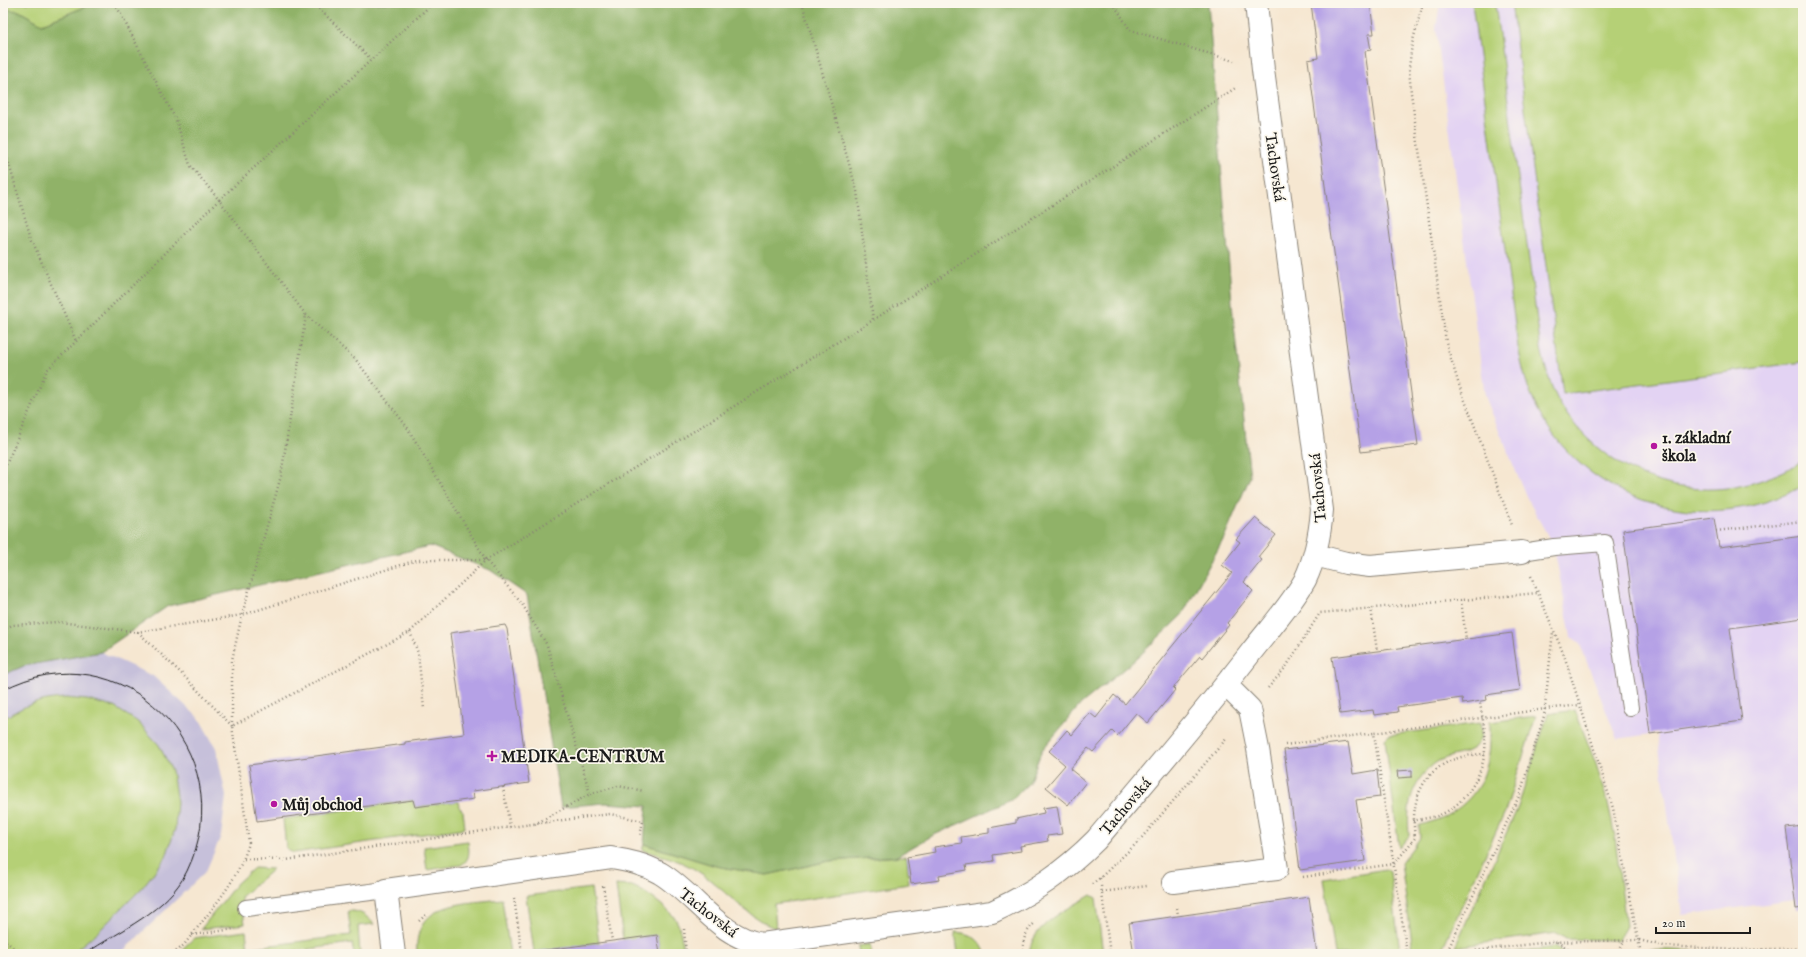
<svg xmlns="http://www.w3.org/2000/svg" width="1806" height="957" viewBox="0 0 1806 957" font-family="'IM FELL English',serif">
  <rect width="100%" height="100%" fill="#fbf7ec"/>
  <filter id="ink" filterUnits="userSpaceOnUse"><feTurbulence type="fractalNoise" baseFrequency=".025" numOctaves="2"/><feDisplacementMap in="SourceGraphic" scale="8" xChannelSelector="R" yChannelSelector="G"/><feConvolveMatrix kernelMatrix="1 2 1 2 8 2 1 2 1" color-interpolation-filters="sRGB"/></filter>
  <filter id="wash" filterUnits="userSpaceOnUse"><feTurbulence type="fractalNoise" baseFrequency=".012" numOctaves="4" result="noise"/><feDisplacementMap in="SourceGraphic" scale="16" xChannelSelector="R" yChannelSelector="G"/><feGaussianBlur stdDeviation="0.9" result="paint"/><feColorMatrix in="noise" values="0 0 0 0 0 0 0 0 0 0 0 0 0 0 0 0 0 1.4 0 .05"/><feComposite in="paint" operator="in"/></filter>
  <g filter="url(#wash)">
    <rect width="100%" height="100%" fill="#f6e7d1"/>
    <path fill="#e3d3f3" d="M1440 3H1803V908L1795 900 1682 915 1657 733 1617 739 1579 642 1571 637 1554 547 1526 496 1485 396 1436 28Z"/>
    <path fill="#c6c0da" d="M101 652 153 676 199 718 216 748 226 796 221 836 206 871 120 954H71L99 931 141 889 166 857 175 829 177 802 172 771 3 719V675L24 666Z"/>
    <path fill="#b5d076" stroke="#687649" d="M3 3H95L42 24 19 11 3 12Z
      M1472 3H1495L1540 343C1545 369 1552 395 1568 416 1613 477 1690 505 1762 480 1776 475 1791 469 1803 460V486C1707 539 1582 505 1534 402 1526 385 1522 366 1518 347Z
      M1511 3H1803V362L1563 394Z
      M66 698 87 700 114 707 138 722 159 745 172 771 177 802 175 829 166 857 141 889 99 931 71 954H3V719C25 705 40 699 66 698Z
      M1575 710 1596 764 1608 804 1615 837 1626 926 1618 940 1566 939 1557 933 1455 947 1518 807 1548 714Z
      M1536 716 1505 812 1442 949 1416 953 1413 950 1401 863 1420 838 1419 825C1450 819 1477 800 1486 768 1491 753 1490 737 1490 722Z
      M1480 723C1488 758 1450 751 1434 764 1409 784 1407 807 1409 836L1399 848 1385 739 1389 735Z
      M413 800 415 807 458 801 459 807 463 811 465 828 293 853 286 848 283 819Z
      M468 841C469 851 471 859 461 865L427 870 424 847Z
      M644 844 716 866 767 875 829 861 904 856 907 857 909 884 774 904 776 928C756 924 721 887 702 874 684 861 663 856 642 850Z
      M254 868 273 869 241 897 245 924 201 929 237 883Z
      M1386 869 1390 872 1400 952 1399 954H1335L1324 879Z
      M616 885C621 886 627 885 632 886 644 890 669 909 676 920 682 930 682 943 683 954H660L657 935 623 940Z
      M591 888 599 943 534 952 526 896Z
      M1091 895 1096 898 1103 954H1029C1032 923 1069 909 1091 895Z
      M502 899 510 954H417C413 901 463 904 502 899Z
      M348 911C360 910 367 916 374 924L358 926 360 954H373H354L352 943 275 954H177L194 938 246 931 248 948 351 935Z
      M955 932C971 933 980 939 986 954H958Z
      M870 944 872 954H859L858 946Z
      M1555 947 1566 954H1502Z
      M1649 949 1760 954 1803 952V954H1649Z"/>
    <path fill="#90b267" stroke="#566742" d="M95 3H1208L1233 315 1250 477 1224 538 1182 615 1136 659 1081 704 1042 750 1029 783 1011 800 932 836 897 856 829 861 767 875 716 866 644 844 647 806 605 803 561 807 527 595 490 570 430 546 168 606 101 652 24 666 3 675V9L19 11 42 24Z"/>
    <g id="blocks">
      <path fill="#b5a1e6" d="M1311 3H1370L1374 34H1368L1371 50 1365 51 1418 445 1361 452 1308 60 1318 58Z
        M1255 518 1276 535 1258 557 1262 560 1244 582 1253 591 1227 623 1229 625 1202 658 1200 656 1173 688 1175 690 1148 723 1136 713 1117 736 1112 731 1093 752 1088 748 1070 769 1086 782 1068 805 1046 787 1065 765 1049 751 1067 730 1072 735 1090 713 1096 718 1114 695 1125 704 1232 573 1222 565 1240 542 1236 539Z
        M1714 518 1719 547 1803 536V618L1730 628 1742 721 1650 734 1623 530Z
        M505 625 507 629 529 783 473 791 474 799 415 807 413 800 257 821 249 765 405 744V742L464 734 450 633Z
        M1512 633 1520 690 1486 695 1487 700 1463 704 1462 698 1397 707 1398 712 1374 715 1373 710 1340 714 1332 657Z
        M1348 742 1353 774 1377 770 1380 797 1356 800 1365 861 1300 870 1284 750Z
        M1412 770V777L1398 778 1397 771Z
        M1057 806 1062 834 1047 836 1048 841 1020 846 1021 851 993 855 994 861 966 865 967 870 939 875 940 880 911 884 907 857 935 852 934 847 962 843 961 837 989 833V828L1016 823V819L1044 813 1043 808Z
        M1803 826V908L1796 909 1786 828Z
        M1309 897 1317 954H1134L1129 923Z
        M657 935 660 954H524V953Z"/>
    </g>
  </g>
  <g filter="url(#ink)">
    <use href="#blocks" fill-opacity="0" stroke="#898276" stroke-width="1"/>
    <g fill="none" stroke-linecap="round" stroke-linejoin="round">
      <defs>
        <path id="lane" d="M1522 552 1554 547 1605 543 1630 708
          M246 908 386 890"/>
        <path id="street" d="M1315 555 1346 563 1370 566 1522 552
          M1173 882 1277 869 1258 749 1250 709 1226 685
          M394 954 386 890 611 858C629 861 644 864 660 873 695 894 720 938 762 944L992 912C1033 893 1064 872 1096 840 1148 778 1202 716 1252 651 1270 628 1291 605 1305 580 1316 557 1320 534 1322 510L1263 70 1256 3"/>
      </defs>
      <use href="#lane" stroke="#898276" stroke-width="18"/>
      <use href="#street" stroke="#898276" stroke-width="24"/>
      <path stroke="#898276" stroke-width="2.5" stroke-dasharray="1 3" stroke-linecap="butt" d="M313 3 371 59
        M802 3 857 191 873 320
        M1113 3 1130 30 1234 61
        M1423 3 1412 44 1409 68 1411 93 1446 342 1458 382 1512 525
        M3 144 31 238 76 341
        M306 315 356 360 407 427 486 560 522 604 547 645 590 794 535 824
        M3 472 47 370 219 200 190 165 176 120 115 3
        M1716 531 1803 521
        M1531 576 1564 655 1613 808 1641 954
        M1461 600 1466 639
        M1371 608 1377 651
        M3 630 12 625 59 622 138 632 242 615 417 560H485
        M138 632 183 675 232 726
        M410 632 418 653 424 709
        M1268 688 1286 667 1320 613 1538 593
        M232 726V660L242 615 281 476 306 315 219 200 433 3
        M1285 745 1374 733
        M503 787 510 827
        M590 794 618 786 644 791
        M1413 821C1420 819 1429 818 1437 816 1468 805 1489 767 1485 734 1484 723 1481 712 1480 701
        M244 859 286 860 510 827 610 814 643 821 640 836
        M1303 877 1394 864 1415 838C1408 788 1433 755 1485 754
        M1100 878 1110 954
        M1092 884 1100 878 1138 842 1227 738
        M603 886 612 941
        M1102 892 1147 886
        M514 898 522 953
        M1177 908 1178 916
        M419 921 428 913
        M684 929 686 954
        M192 935 234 929
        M3 939 21 954
        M1557 942 1577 954
        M173 954 184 945C208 913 238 882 249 843L232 726 410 632 486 560 873 320 1237 87
        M1023 954C1022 942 1025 931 1035 923
        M1407 954 1374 733 1545 709 1580 705
        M1446 954 1520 794 1544 716 1553 631
        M1448 954 1549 942 1639 940 1664 946 1738 950 1803 948
        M1617 954 1624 941"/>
      <use href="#lane" stroke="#fff" stroke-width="16"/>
      <use href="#street" stroke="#fff" stroke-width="22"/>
      <path stroke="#1c1c1c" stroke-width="1" d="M3 690C121 627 245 752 187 871 168 911 120 930 85 954"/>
    </g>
  </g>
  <g fill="#b5179e" stroke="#fbf7ec" stroke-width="1.5">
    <circle cx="1654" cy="446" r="4"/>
    <path d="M490 750h4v4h4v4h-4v4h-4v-4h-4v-4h4z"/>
    <circle cx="274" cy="804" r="4"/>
  </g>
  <g text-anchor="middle" stroke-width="3.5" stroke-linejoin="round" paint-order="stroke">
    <g font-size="16" fill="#1c1c1c" stroke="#fbf7ec">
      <text transform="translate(1276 167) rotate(82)" y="6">Tachovská</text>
      <text transform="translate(1317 488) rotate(-95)" y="6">Tachovská</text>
      <text transform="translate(1125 806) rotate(-50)" y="6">Tachovská</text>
      <text transform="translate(709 912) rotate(38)" y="6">Tachovská</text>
    </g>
    <g font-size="16" font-weight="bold" fill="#1c1c1c" stroke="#fbf7ec" text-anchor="start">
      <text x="1662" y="443">1. základní<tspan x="1662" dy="18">škola</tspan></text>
      <text x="501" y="762">MEDIKA-CENTRUM</text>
      <text x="282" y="810">Můj obchod</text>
    </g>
  </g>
  <rect width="1806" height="957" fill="none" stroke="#fbf7ec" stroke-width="16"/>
  <path d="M1656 927v6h94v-6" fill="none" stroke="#1c1c1c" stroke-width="2"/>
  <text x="1662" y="927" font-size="12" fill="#1c1c1c" stroke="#fbf7ec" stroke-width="3" paint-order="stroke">20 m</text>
</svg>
